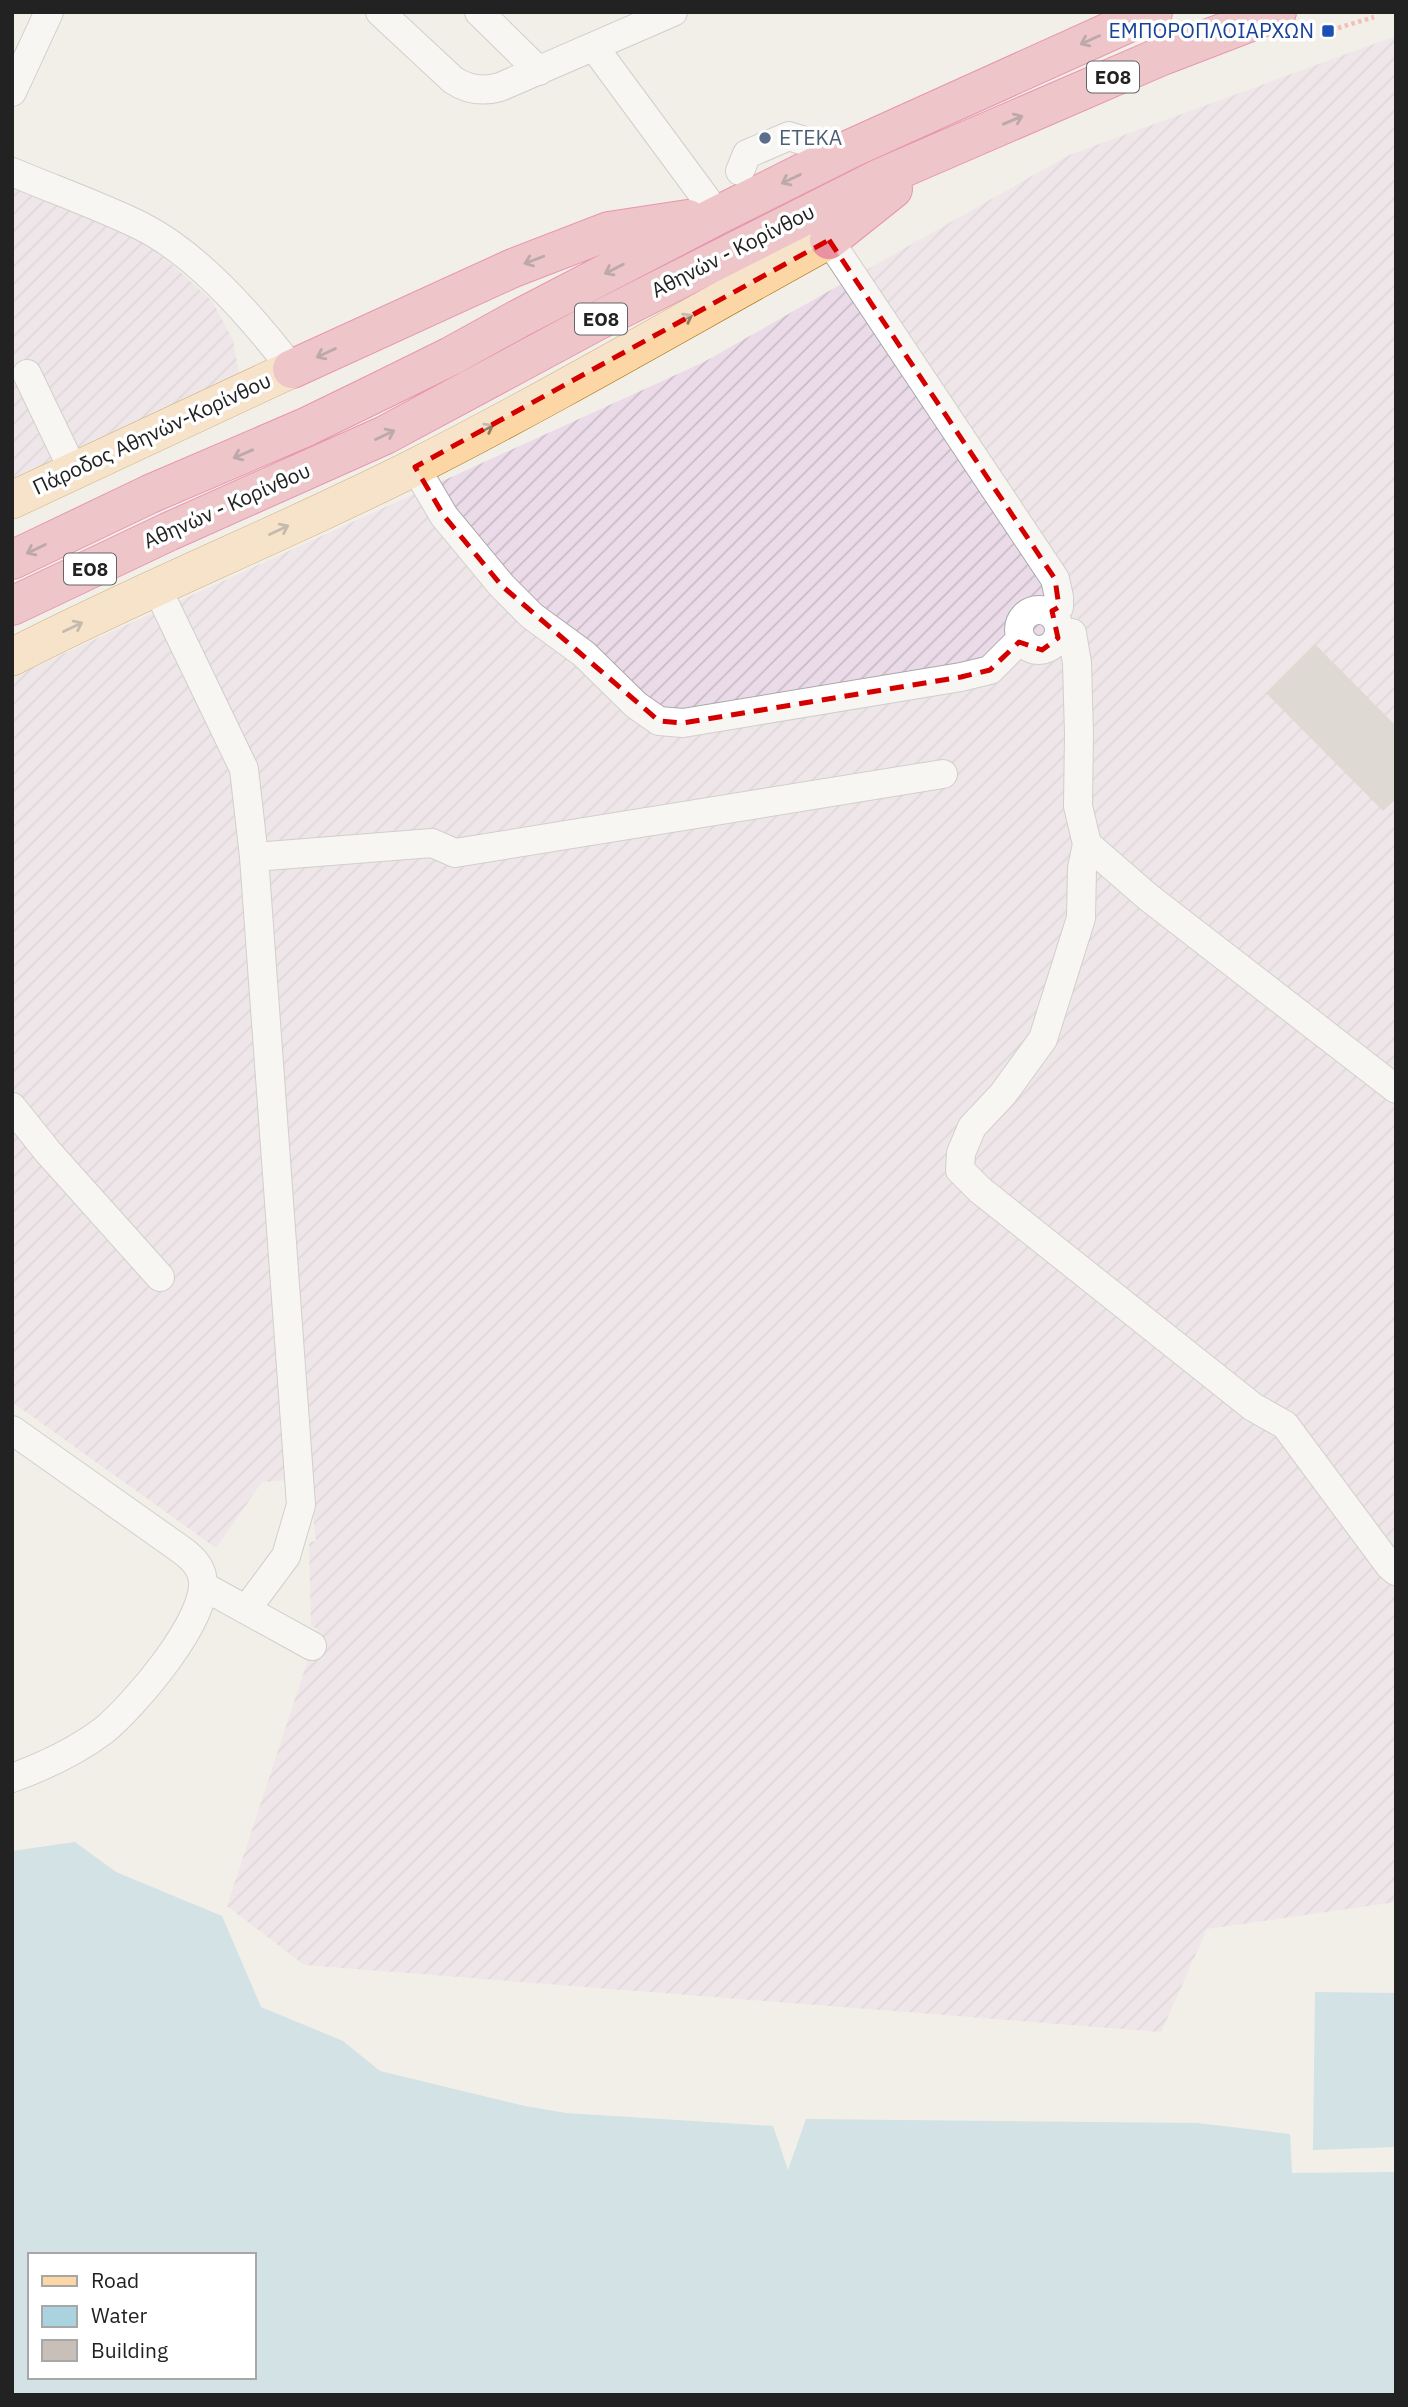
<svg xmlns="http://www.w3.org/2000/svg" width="1408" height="2407" viewBox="0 0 1408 2407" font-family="'IBM Plex Sans',sans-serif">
  <defs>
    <pattern id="industrial-furrows" width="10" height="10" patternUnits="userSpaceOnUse" patternTransform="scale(1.75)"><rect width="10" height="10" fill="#ebdbe8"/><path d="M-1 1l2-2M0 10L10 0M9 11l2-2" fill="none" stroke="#c9bcc7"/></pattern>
  </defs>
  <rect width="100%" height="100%" fill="#f2efe9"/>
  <path fill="url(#industrial-furrows)" d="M1396 36V1902L1207 1929 1161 2032 304 1965 227 1906 318 1629 311 1626 309 1542 316 1541 309 1479 262 1482 216 1548 12 1402V677L704 362 1069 155Z
    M12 183 139 241 166 259 212 301 233 340 240 380 48 463 12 482Z"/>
  <path fill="#aad3df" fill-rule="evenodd" d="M75 1842 116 1872 222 1916 261 2007 343 2041 380 2071 525 2106 566 2113 773 2126 788 2170 806 2119 1197 2123 1290 2134 1292 2173 1396 2172V2395H12V1851ZM30 2255H254V2377H30Z
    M1315 1992 1396 1993V2147L1313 2150Z"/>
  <path fill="#c7bfb8" d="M1315 644 1396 726V799L1383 811 1266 693Z"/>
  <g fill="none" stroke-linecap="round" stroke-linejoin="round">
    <defs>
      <path id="minor" d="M380 12 453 80C468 90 483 92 500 87L673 12
        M479 12 539 71
        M594 47 718 215
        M12 92 49 12
        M740 171 747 154 789 136 807 142
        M12 172C55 190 100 206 141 226 199 255 253 318 292 369
        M829 240 1055 579 1059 597V607L1049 612
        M27 374 73 470
        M415 467 444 516 502 586 532 616 584 654 636 705 659 721 683 723 961 677 990 670 1020 640
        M156 586 244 769 254 857 301 1505 286 1556 246 1610
        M1019 630a20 20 0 1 1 40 0a20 20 0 1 1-40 0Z
        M1059 631 1072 633 1077 663 1079 734 1078 806 1087 844 1082 868 1081 918 1043 1039 1003 1094 972 1127 961 1153 960 1170 980 1190 1253 1407 1285 1425 1389 1565 1396 1571
        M1087 844 1148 897 1396 1089
        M254 857 432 843 455 853 943 774
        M12 1107 48 1152 160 1277
        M12 1430 183 1551C191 1557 200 1566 202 1576 213 1615 132 1708 103 1731 75 1752 45 1766 12 1778
        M203 1586 312 1646"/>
      <path id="major" d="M12 500 292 369
        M12 657C144 589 282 534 415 467 555 396 691 316 829 240"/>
      <path id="highway" d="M829 240 893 189
        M292 369 513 268 609 231 688 219
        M12 560 150 494 306 427 380 391 451 356 518 319 718 215 852 148 1153 12
        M12 606 168 532 385 435 595 322 880 178 1162 56 1277 12"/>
    </defs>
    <use href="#minor" stroke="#a9a9a9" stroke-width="30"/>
    <use href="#major" stroke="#a06b00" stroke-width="38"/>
    <use href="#highway" stroke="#dc2a67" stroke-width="40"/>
    <path stroke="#fa8072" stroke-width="4.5" stroke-dasharray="3.5 3.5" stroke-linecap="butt" d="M1338 28 1374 17"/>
    <use href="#minor" stroke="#fff" stroke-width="28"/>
    <use href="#major" stroke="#fcd6a4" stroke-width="37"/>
    <use href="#highway" stroke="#e892a2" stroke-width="38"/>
  </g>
  <defs><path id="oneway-shaft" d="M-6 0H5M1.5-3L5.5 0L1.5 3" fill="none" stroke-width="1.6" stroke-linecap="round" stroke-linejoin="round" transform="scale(1.75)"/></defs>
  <g stroke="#7b545c">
    <use href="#oneway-shaft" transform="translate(1090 40) rotate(156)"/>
    <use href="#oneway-shaft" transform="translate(1013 120) rotate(-23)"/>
    <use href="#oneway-shaft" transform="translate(791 179) rotate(154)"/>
    <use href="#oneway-shaft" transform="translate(534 260) rotate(159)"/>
    <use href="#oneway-shaft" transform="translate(614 269) rotate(153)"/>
    <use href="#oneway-shaft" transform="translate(326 353) rotate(155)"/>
    <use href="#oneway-shaft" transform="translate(385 435) rotate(-26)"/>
    <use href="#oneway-shaft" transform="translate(243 454) rotate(157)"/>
    <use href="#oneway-shaft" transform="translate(36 549) rotate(154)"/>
  </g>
  <g stroke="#8f7c63">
    <use href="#oneway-shaft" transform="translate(683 320) rotate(-29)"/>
    <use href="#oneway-shaft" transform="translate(484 430) rotate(-28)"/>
    <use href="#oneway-shaft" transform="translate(279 530) rotate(-25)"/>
    <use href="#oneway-shaft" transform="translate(73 627) rotate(-26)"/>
  </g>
  <path d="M0 0H1408V2407H0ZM829 240 1055 579 1059 607 1052 611 1058 638 1042 650 1019 642 990 670 961 677 683 723 659 721 502 586 444 516 415 467Z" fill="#f2efe9" fill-opacity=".55" fill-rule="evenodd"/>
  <path fill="none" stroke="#d40000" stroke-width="5" stroke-dasharray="14 9" stroke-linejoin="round" d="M829 240 1055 579 1059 607 1052 611 1058 638 1042 650 1019 642 990 670 961 677 683 723 659 721 502 586 444 516 415 467Z"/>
  <rect fill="#1a4fb4" stroke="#fff" stroke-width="2.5" x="1321" y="24" width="14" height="14" rx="3.5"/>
  <circle fill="#5c6f8a" stroke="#fff" stroke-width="2.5" cx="765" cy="138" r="7"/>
  <g text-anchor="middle" stroke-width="7" stroke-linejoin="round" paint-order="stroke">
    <g fill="#fff" stroke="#646464" stroke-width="2">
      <rect x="1087" y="61.5" width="52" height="31" rx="5"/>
      <rect x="575" y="303.5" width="52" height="31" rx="5"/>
      <rect x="64" y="553.5" width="52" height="31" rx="5"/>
    </g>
    <g font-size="19" font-weight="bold" fill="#222">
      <text x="1113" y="84">ΕΟ8</text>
      <text x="601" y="326">ΕΟ8</text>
      <text x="90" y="576">ΕΟ8</text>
    </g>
    <g font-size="21" fill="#164399" stroke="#fff" text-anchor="end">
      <text x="1314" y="38">ΕΜΠΟΡΟΠΛΟΙΑΡΧΩΝ</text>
    </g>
    <g font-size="21" fill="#4e5e75" stroke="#fff" text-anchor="start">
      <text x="779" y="145">ΕΤΕΚΑ</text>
    </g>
    <g font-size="21" fill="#222" stroke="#fff">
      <text transform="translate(733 251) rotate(-27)" y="7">Αθηνών - Κορίνθου</text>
      <text transform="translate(152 434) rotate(-25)" y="7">Πάροδος Αθηνών-Κορίνθου</text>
      <text transform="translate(227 506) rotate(-24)" y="7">Αθηνών - Κορίνθου</text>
    </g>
  </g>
  <rect width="1408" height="2407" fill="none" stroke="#222222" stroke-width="28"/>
  <rect x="28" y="2253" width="228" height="126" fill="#ffffff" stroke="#a7a7a7" stroke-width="2"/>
  <rect x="42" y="2276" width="35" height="10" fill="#fcd6a4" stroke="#a7a7a7" stroke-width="2"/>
  <text x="91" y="2288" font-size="21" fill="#222222">Road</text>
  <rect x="42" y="2306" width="35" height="21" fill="#aad3df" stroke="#a7a7a7" stroke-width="2"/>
  <text x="91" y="2323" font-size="21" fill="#222222">Water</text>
  <rect x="42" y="2340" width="35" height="21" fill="#c7bfb8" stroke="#a7a7a7" stroke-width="2"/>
  <text x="91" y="2358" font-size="21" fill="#222222">Building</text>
</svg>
